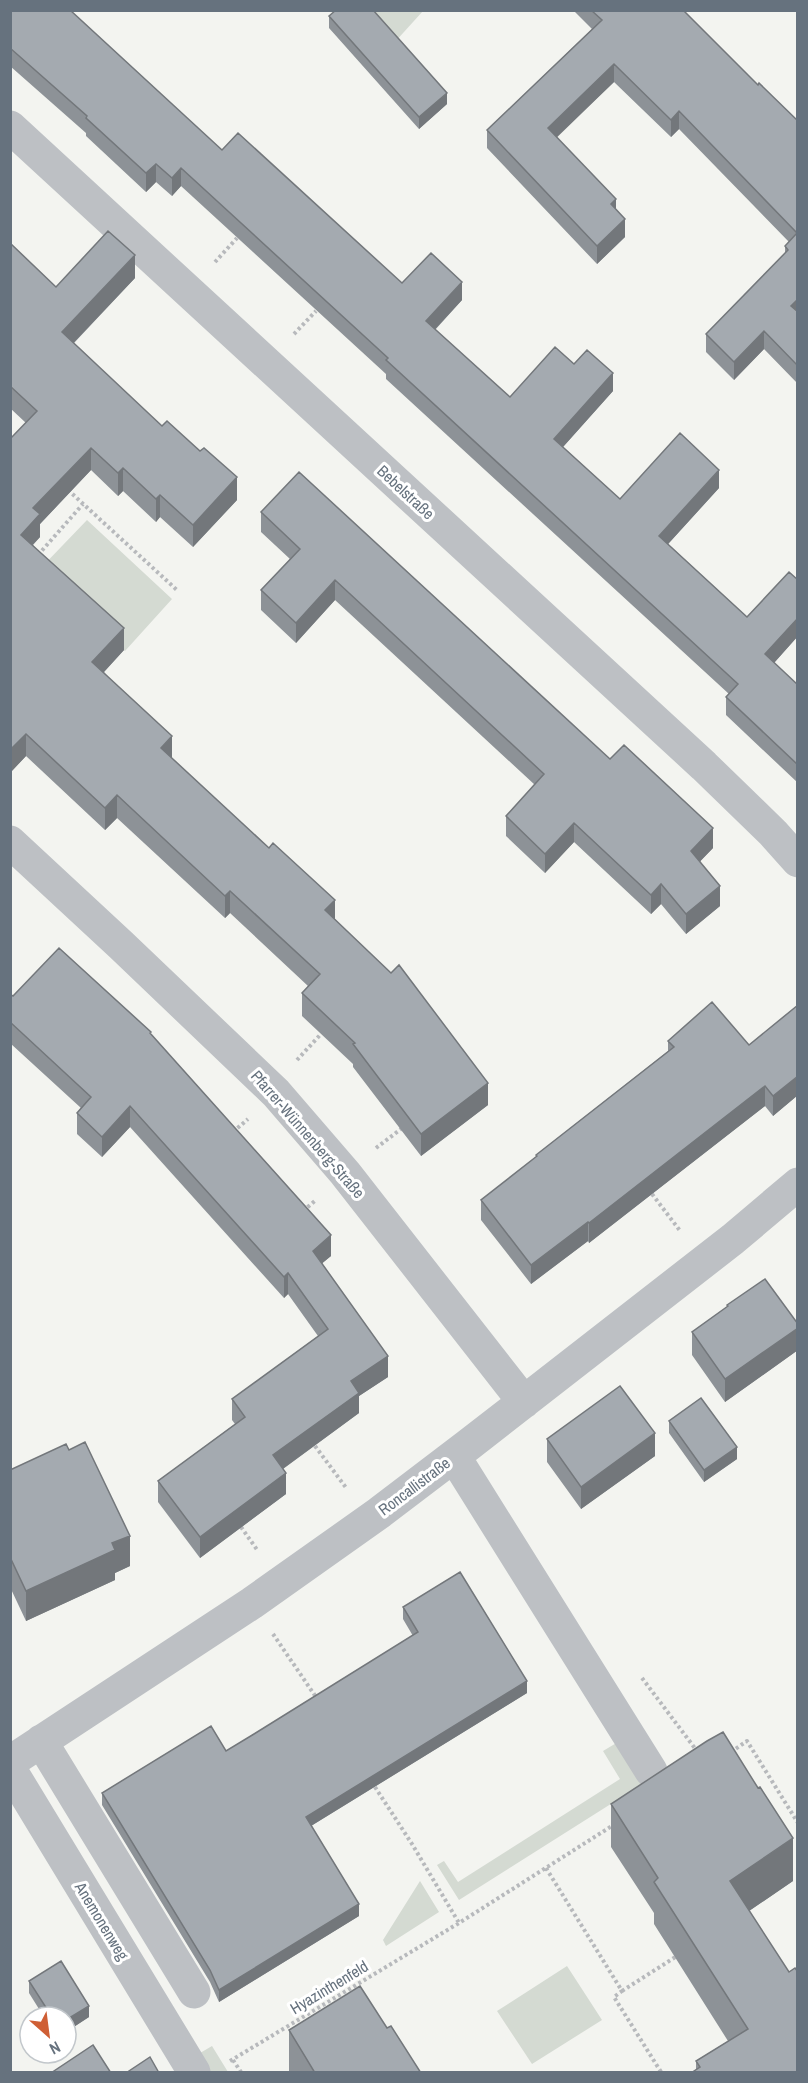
<svg xmlns="http://www.w3.org/2000/svg" width="808" height="2083" viewBox="0 0 808 2083" font-family="'Archivo Narrow',sans-serif">
  <rect width="100%" height="100%" fill="#f3f4f0"/>
  <path fill="#d4dad2" d="M366 11H423L394 43Z
    M87 520 172 599 125 651 38 571Z
    M618 1742 644 1783 459 1900 437 1865 444 1861 458 1882 620 1779 603 1751Z
    M420 1881 439 1912 386 1946 383 1940Z
    M567 1966 602 2020 532 2064 497 2011Z
    M212 2046 228 2072H205L195 2056Z"/>
  <g fill="none" stroke-linecap="round" stroke-linejoin="round">
    <path stroke="#b7b9bc" stroke-width="4" stroke-dasharray="3 3" stroke-linecap="butt" d="M215 262 237 238
      M294 334 316 311
      M68 490 178 591
      M38 555 83 504
      M297 1060 321 1034
      M233 1132 248 1119
      M376 1148 401 1129
      M652 1194 681 1232
      M303 1211 316 1200
      M315 1446 347 1489
      M241 1527 258 1551
      M273 1634 318 1700
      M642 1678 697 1751
      M731 1752 747 1741 798 1823
      M375 1787 412 1844 459 1923
      M546 1868 622 1991 614 1997 661 2072
      M622 1991 677 1956
      M233 2060 241 2072
      M230 2061 459 1923 615 1824"/>
    <path stroke="#bdc0c4" stroke-width="33" d="M10 127 704 766 773 833 798 861
      M10 842 121 945 276 1093 345 1173 524 1402
      M454 1456 651 1771
      M41 1741 194 1992
      M10 1762 252 1603 379 1513 467 1446 733 1239 798 1184
      M10 1769 194 2072"/>
  </g>
  <path fill="#8d9297" d="M10 10 222 150 402 283 462 300 435 330 510 397 574 364 613 391 563 447 620 499 719 488 668 544 747 617 798 580V636L774 663 798 685V783L726 715V697L729 694 386 379V374L181 186 172 196 156 182 146 192 86 136V133L10 66Z
    M573 10H683L758 85 798 121V384L764 349 734 380 706 352V334L785 254V246L789 242 679 129 671 137 614 82 556 137 616 209 625 237 597 264 487 148V130L592 29Z
    M329 16 447 104 419 129 329 28Z
    M10 243 56 287 135 278 74 343 237 500 193 547 160 517 156 522 123 491 118 496 91 470 40 524V537L33 545 124 650 104 672 172 759 335 919 488 1105 421 1156 353 1067V1064L302 1016V993L308 986 230 913 225 918 117 818 105 830 26 756 10 773V439L26 423 10 408Z
    M261 512 610 759 713 848 700 861 720 906 686 934 661 904 651 914 574 842 545 873 506 836V816L535 785 335 600 296 643 261 610V590L290 559 261 532Z
    M10 994 13 996 151 1035 331 1256 322 1263 388 1377 359 1396V1413L283 1469 286 1494 200 1558 158 1502V1481L235 1424 232 1420V1399L318 1336 288 1294 284 1298 130 1127 102 1157 77 1134V1113L81 1108 10 1043Z
    M798 1005V1095L773 1116 765 1106 589 1243 588 1241 531 1284 481 1220V1200L536 1157V1155L668 1051V1041L749 1045Z
    M727 1305 798 1328V1350L725 1402 692 1355V1332L727 1307Z
    M669 1421 737 1459 704 1482 669 1433Z
    M547 1439 655 1456 581 1509 547 1462Z
    M10 1470 130 1566 115 1573V1580L26 1621 10 1587Z
    M403 1607 527 1693 311 1826 359 1916 219 2002 210 1982 102 1805V1793L226 1751 254 1734 413 1636 403 1619Z
    M611 1804 793 1881 749 1911 789 1972 798 2073 696 2070V2061L728 2041 654 1924V1913L611 1847Z
    M29 1981 89 2017 66 2032V2017H44L29 1993Z
    M387 2028 421 2073H289V2030Z"/>
  <path fill="#73777b" d="M614 64V82L548 146V128Z
    M447 93V104L419 129V117Z
    M679 111V129L671 137V120Z
    M156 164V182L146 192V173Z
    M181 168V186L172 196V178Z
    M616 199V217L611 204Z
    M625 219V237L597 264V246Z
    M135 255V278L62 355V332Z
    M462 282V300L426 339V321Z
    M798 299V316L791 306Z
    M764 331V349L734 380V362Z
    M613 373V391L554 457V439Z
    M91 448V470L40 524V537L21 557V535L33 508Z
    M123 468V491L118 496V473Z
    M719 470V488L659 554V536Z
    M237 477V500L193 547V525Z
    M160 495V517L156 522V499Z
    M335 580V600L296 643V623Z
    M798 618V636L765 673V654Z
    M124 628V650L92 685V662Z
    M26 734V756L10 773V750Z
    M172 736V759L161 748Z
    M117 795V818L105 830V808Z
    M574 823V842L545 873V854Z
    M713 828V848L691 871V851Z
    M661 884V904L651 914V895Z
    M720 886V906L686 934V914Z
    M230 891V913L225 918V896Z
    M335 900V923L325 910Z
    M798 1076V1095L773 1116V1096Z
    M488 1083V1105L421 1156V1134Z
    M765 1086V1106L589 1243V1223Z
    M130 1106V1127L102 1157V1137Z
    M588 1222V1241L531 1284V1265Z
    M331 1235V1256L313 1271V1251Z
    M288 1273V1294L284 1298V1277Z
    M798 1328V1350L725 1402V1379Z
    M388 1356V1377L359 1396V1413L273 1476V1455L351 1381Z
    M655 1433V1456L581 1509V1487Z
    M737 1447V1459L704 1482V1470Z
    M286 1473V1494L200 1558V1537Z
    M130 1536V1566L115 1573V1580L26 1621V1591L112 1543Z
    M527 1681V1693L306 1829V1817Z
    M793 1838V1881L730 1924V1881Z
    M359 1904V1916L219 2002V1990Z
    M89 2006V2017L66 2032V2020Z"/>
  <path fill="#a4aab0" stroke="#73777b" stroke-width="1.5" d="M10 10H70L222 150 238 133 402 283 431 253 462 282 426 321 510 397 555 347 574 364 587 350 613 373 554 439 620 499 680 433 719 470 659 536 747 617 789 572 798 580V618L765 654 798 685V765L726 697 738 684 386 360 388 358 181 168 172 178 156 164 146 173 86 118 87 116 10 48Z
    M336 10H373L447 93 419 117 329 16Z
    M591 10H683L758 85 759 83 798 121V299L791 306 798 312V366L764 331 734 362 706 334 788 250 785 246 797 233 679 111 671 120 614 64 548 128 616 199 611 204 625 219 597 246 487 130 602 20Z
    M108 231 135 255 62 332 162 426 167 421 200 451 204 448 237 477 193 525 160 495 156 499 123 468 118 473 91 448 33 508 40 514 21 535 124 628 92 662 172 736 161 748 269 848 273 843 335 900 325 910 391 973 399 965 488 1083 421 1134 353 1044 355 1043 302 993 320 974 230 891 225 896 117 795 105 808 26 734 10 750V439L37 411 10 386V243L56 287Z
    M299 472 610 759 624 745 713 828 691 851 720 886 686 914 661 884 651 895 574 823 545 854 506 816 544 774 335 580 296 623 261 590 300 549 261 512Z
    M59 948 151 1032 150 1033 331 1235 313 1251 388 1356 351 1381 359 1393 273 1455 286 1473 200 1537 158 1481 245 1417 232 1399 328 1329 288 1273 284 1277 130 1106 102 1137 77 1113 91 1097 10 1022V994L13 996Z
    M712 1002 749 1045 798 1005V1076L773 1096 765 1086 589 1223 588 1222 531 1265 481 1200 537 1156 536 1155 674 1047 668 1041Z
    M765 1279 798 1324V1328L725 1379 692 1332 728 1306 727 1305Z
    M620 1386 655 1433 581 1487 547 1439Z
    M701 1398 737 1447 704 1470 669 1421Z
    M85 1442 130 1536 112 1543 115 1550 26 1591 10 1557V1470L66 1444 69 1450Z
    M460 1572 527 1681 306 1817 359 1904 219 1990 210 1970 102 1793 211 1726 226 1751 254 1734 418 1632 403 1607Z
    M723 1732 758 1788 760 1787 793 1838 730 1881 789 1972 795 1968 798 1972V2073H691L700 2067 696 2061 748 2029 654 1882 658 1878 611 1804 707 1741Z
    M61 1961 89 2006 66 2020V2017H52L29 1981Z
    M360 1986 387 2028 391 2026 421 2073H315L289 2030Z
    M93 2045 111 2073H51Z
    M150 2057 159 2073H126Z"/>
  <g text-anchor="middle" stroke-width="6" stroke-linejoin="round" paint-order="stroke">
    <g font-size="16" fill="#66727e" stroke="#fff">
      <text transform="translate(406 492) rotate(43)" y="6">Bebelstraße</text>
      <text transform="translate(308 1134) rotate(49)" y="6">Pfarrer-Wünnenberg-Straße</text>
      <text transform="translate(414 1486) rotate(-37)" y="6">Roncallistraße</text>
      <text transform="translate(102 1921) rotate(59)" y="6">Anemonenweg</text>
      <text transform="translate(329 1987) rotate(-31)" y="6">Hyazinthenfeld</text>
    </g>
  </g>
  <rect width="808" height="2083" fill="none" stroke="#66727e" stroke-width="24"/>
  <g transform="translate(48 2035) rotate(152)"><circle r="28" fill="#ffffff" stroke="#c2c7cb" stroke-width="1.5"/>
  <path d="M0-4.5L10 22L0 15L-10 22Z" fill="#cf5f35"/>
  <text y="-9" font-size="16" font-weight="bold" text-anchor="middle" fill="#66727e">N</text>
  </g>
</svg>
